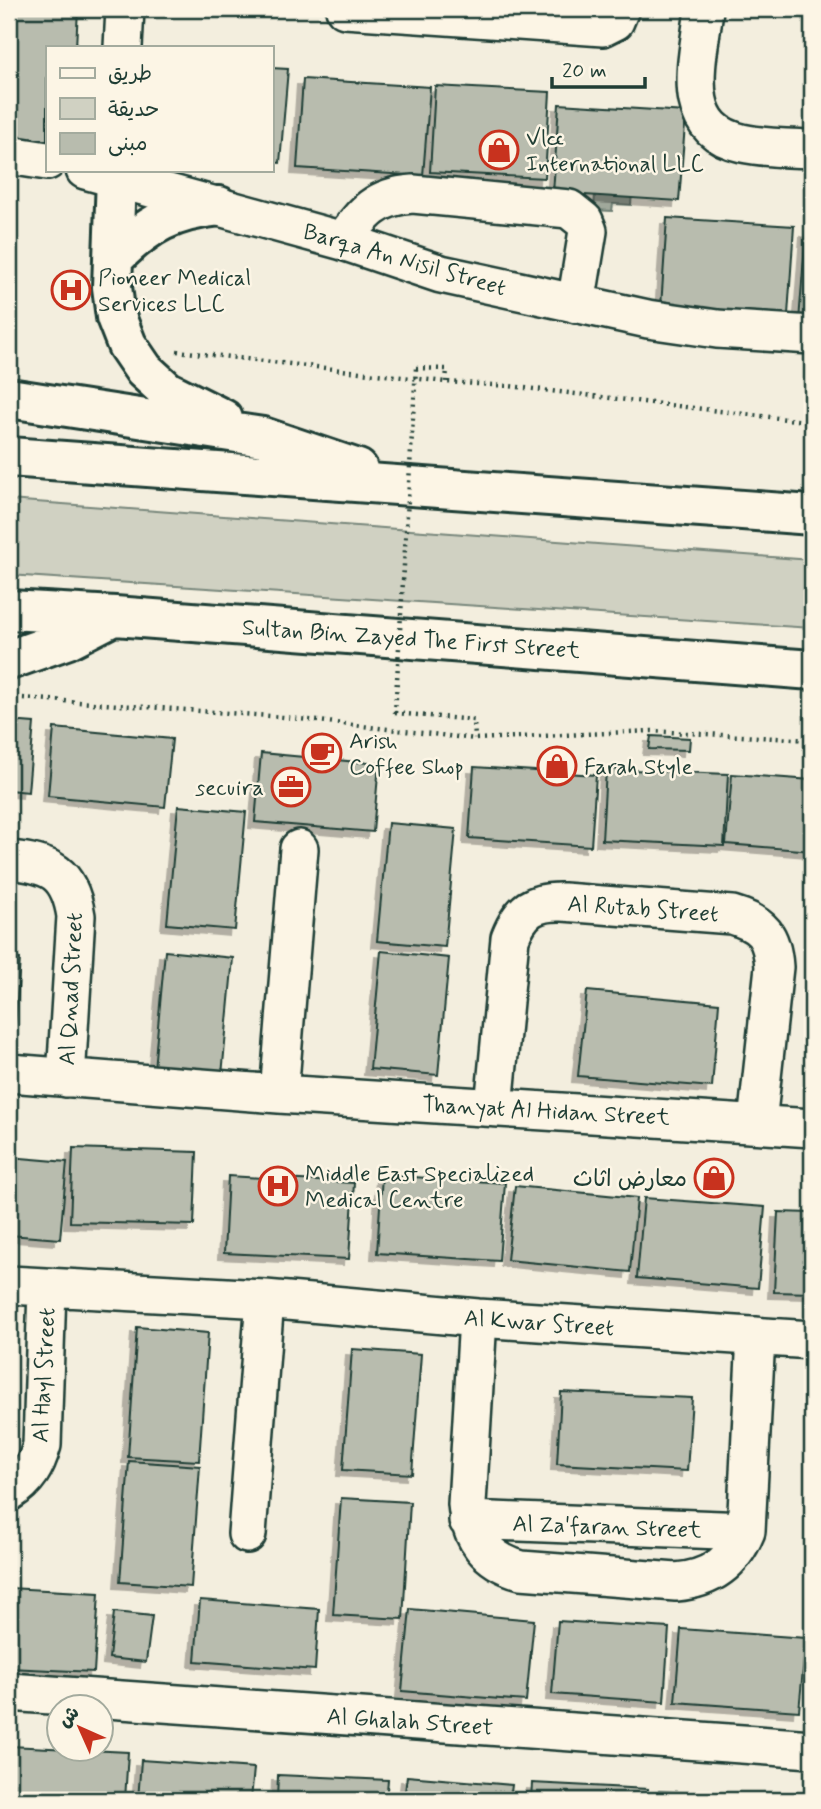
<svg xmlns="http://www.w3.org/2000/svg" width="821" height="1809" viewBox="0 0 821 1809" font-family="Mynerve,'Playpen Sans Arabic',sans-serif">
  <defs>
    <filter id="shadow"><feDropShadow dx="-6" dy="6" stdDeviation="0" flood-color="#0004"/></filter>
  </defs>
  <rect width="100%" height="100%" fill="#f3eede"/>
  <filter id="ink" filterUnits="userSpaceOnUse"><feTurbulence type="fractalNoise" baseFrequency=".0143" numOctaves="2"/><feDisplacementMap in="SourceGraphic" scale="14" xChannelSelector="R" yChannelSelector="G"/><feConvolveMatrix kernelMatrix="1 2 1 2 8 2 1 2 1" color-interpolation-filters="sRGB"/></filter>
  <g filter="url(#ink)">
    <path fill="#d0d1c2" stroke="#78877b" stroke-width="2" d="M9 500 812 560V628L9 575Z"/>
    <path fill="#a0a89b" stroke="#6c7d72" stroke-width="2" d="M596 177 633 179 631 205 613 204 612 211 594 210Z"/>
    <path fill="#b8bcae" stroke="#1f3d34" stroke-width="2" filter="url(#shadow)" d="M9 9H78L76 47H47V144L9 142Z
      M271 68 288 69 280 163 271 162Z
      M303 79 430 87 423 176 297 168Z
      M435 86 550 92 545 178 430 172Z
      M559 104 686 112 679 201 553 193Z
      M667 218 794 226 788 315 661 307Z
      M806 231 812 232V322L799 321Z
      M9 721 34 723 28 792 9 790Z
      M54 728 172 739 165 807 48 796Z
      M651 736 690 738 689 750 649 749Z
      M261 753 379 764 373 832 255 822Z
      M474 767 596 775 591 846 469 838Z
      M606 769 728 774 724 846 602 840Z
      M732 774 812 780V851L726 844Z
      M178 806 246 812 235 930 167 924Z
      M388 823 456 829 445 947 377 941Z
      M165 951 233 958 222 1075 154 1069Z
      M381 951 449 958 438 1075 370 1069Z
      M9 958 20 959 15 1029 9 1028Z
      M587 991 719 1003 712 1087 578 1076Z
      M73 1148 197 1152 194 1225 70 1222Z
      M9 1157 67 1162 60 1239 9 1235Z
      M382 1175 505 1183 499 1261 377 1253Z
      M228 1176 354 1183 349 1259 224 1253Z
      M515 1186 637 1198 630 1272 507 1260Z
      M644 1198 765 1207 758 1288 637 1278Z
      M778 1212 812 1213V1293L774 1292Z
      M137 1327 208 1333 199 1461 128 1457Z
      M352 1349 421 1354 412 1474 343 1470Z
      M561 1392 692 1398 687 1471 557 1464Z
      M129 1461 200 1466 191 1587 120 1582Z
      M341 1498 410 1502 403 1619 333 1615Z
      M9 1588 99 1593 94 1672 9 1668Z
      M200 1600 319 1609 315 1670 195 1661Z
      M410 1609 534 1620 526 1701 402 1691Z
      M114 1612 152 1616 146 1662 109 1658Z
      M558 1621 669 1628 664 1702 552 1694Z
      M681 1629 806 1638 799 1711 675 1702Z
      M10 1746 128 1752 125 1800H9Z
      M141 1760 254 1768 251 1800H138Z
      M278 1775 388 1780 386 1800H277Z
      M407 1776 512 1785 510 1800H404Z
      M532 1783 648 1789 647 1800H531Z
      M659 1791 776 1797 775 1800H658Z"/>
    <g fill="none" stroke-linecap="round" stroke-linejoin="round">
      <defs>
        <path id="minor" d="M345 9 603 27 615 21 620 9
          M704 9C699 57 676 129 742 143 764 148 789 148 812 149
          M123 47 125 9
          M9 155 47 161
          M85 170 343 241 441 274 648 319 717 329 812 335
          M343 241C363 213 376 196 413 194L569 209 584 221 588 231 576 304
          M9 860C51 864 69 872 76 916L66 1078
          M9 1073 279 1094 812 1128
          M279 1094 299 849
          M494 1107 510 938C521 910 533 901 563 902L732 915C763 924 772 936 774 967L757 1123
          M9 1285 265 1299 478 1318 812 1340
          M478 1318 467 1504C470 1538 487 1561 521 1570L676 1582C711 1579 733 1563 746 1531L756 1336
          M9 1492C28 1480 36 1466 42 1445L47 1288
          M468 1520 746 1531
          M247 1534 265 1299
          M9 1692 812 1749"/>
        <path id="major" d="M116 177 112 287 116 317 127 345 144 370 167 391 223 419
          M115 257C148 224 172 211 219 206
          M9 398 263 437 358 469
          M9 457 812 515
          M9 610 115 616 812 670
          M9 660 68 639 113 616"/>
      </defs>
      <use href="#minor" stroke="#1f3d34" stroke-width="42"/>
      <use href="#major" stroke="#1f3d34" stroke-width="44"/>
      <path stroke="#1f3d34" stroke-width="4.5" stroke-dasharray="2 5" stroke-linecap="butt" d="M177 351 446 382 509 386 812 422
        M416 368 447 369 446 382
        M9 697 283 717 475 739 651 731 812 740
        M395 713 474 720 475 739"/>
      <use href="#minor" stroke="#fcf5e5" stroke-width="37"/>
      <use href="#major" stroke="#fcf5e5" stroke-width="38"/>
      <path stroke="#1f3d34" stroke-width="4.5" stroke-dasharray="2 5" stroke-linecap="butt" d="M395 713 416 368"/>
    </g>
  </g>
  <defs>
    <symbol id="shop-ring" viewBox="-11 -11 22 22"><circle r="9.5" fill="#fcf5e5" stroke="#c8321e" stroke-width="1.5"/><path d="M-5-2.5h2.3a2.7 3.5 0 0 1 5.4 0H5L5.5 6h-11ZM-1.5-2.5h3a1.5 2.3 0 0 0-3 0Z" fill="#c8321e"/></symbol>
    <symbol id="hospital-ring" viewBox="-11 -11 22 22"><circle r="9.5" fill="#fcf5e5" stroke="#c8321e" stroke-width="1.5"/><path d="M-5-5h3v3.5h4V-5h3V5h-3V1.5h-4V5h-3Z" fill="#c8321e"/></symbol>
    <symbol id="cafe-ring" viewBox="-11 -11 22 22"><circle r="9.5" fill="#fcf5e5" stroke="#c8321e" stroke-width="1.5"/><path d="M-5.5-4.5H6V0H3Q3 3.5 0 3.5H-2.5Q-5.5 3.5-5.5 0ZM3-3.2v2h1.7v-2ZM-6 4.5H4V6H-6Z" fill="#c8321e"/></symbol>
    <symbol id="office-ring" viewBox="-11 -11 22 22"><circle r="9.5" fill="#fcf5e5" stroke="#c8321e" stroke-width="1.5"/><path d="M-6-3h4V-5.5h4V-3h4V5H-6ZM-1-4.5V-3h2v-1.5ZM-6 0V1H6V0Z" fill="#c8321e"/></symbol>
  </defs>
  <g fill-rule="evenodd">
    <use href="#shop-ring" x="477" y="128" width="44" height="44"/>
    <use href="#hospital-ring" x="49" y="268" width="44" height="44"/>
    <use href="#cafe-ring" x="300" y="731" width="44" height="44"/>
    <use href="#shop-ring" x="535" y="744" width="44" height="44"/>
    <use href="#office-ring" x="269" y="765" width="44" height="44"/>
    <use href="#shop-ring" x="692" y="1156" width="44" height="44"/>
    <use href="#hospital-ring" x="256" y="1164" width="44" height="44"/>
  </g>
  <g text-anchor="middle" stroke-width="5" stroke-linejoin="round" paint-order="stroke">
    <g font-size="23" fill="#1f3d34" stroke="#fcf5e5" text-anchor="start">
      <text x="526" y="145">Vlcc<tspan x="526" dy="26">International LLC</tspan></text>
      <text x="98" y="285">Pioneer Medical<tspan x="98" dy="26">Services LLC</tspan></text>
      <text x="349" y="748">Arish<tspan x="349" dy="26">Coffee Shop</tspan></text>
      <text x="584" y="774">Farah Style</text>
      <text x="264" y="795" text-anchor="end">secuira</text>
      <text x="305" y="1181">Middle East Specialized<tspan x="305" dy="26">Medical Centre</tspan></text>
      <text x="687" y="1186" text-anchor="end">معارض اثاث</text>
    </g>
    <g font-size="23" fill="#1f3d34" stroke="#fcf5e5">
      <text transform="translate(405 259) rotate(16)" y="8">Barqa An Nisil Street</text>
      <text transform="translate(411 638) rotate(4)" y="8">Sultan Bin Zayed The First Street</text>
      <text transform="translate(643 908) rotate(4)" y="8">Al Rutab Street</text>
      <text transform="translate(70 989) rotate(-87)" y="8">Al Qnad Street</text>
      <text transform="translate(546 1110) rotate(3)" y="8">Thanyat Al Hidan Street</text>
      <text transform="translate(539 1322) rotate(4)" y="8">Al Kwar Street</text>
      <text transform="translate(43 1375) rotate(-87)" y="8">Al Hayl Street</text>
      <text transform="translate(607 1526) rotate(2)" y="8">Al Za'faran Street</text>
      <text transform="translate(410 1721) rotate(4)" y="8">Al Ghalah Street</text>
    </g>
  </g>
  <rect width="821" height="1809" fill="none" stroke="#fcf5e5" stroke-width="35"/>
  <rect x="18" y="18" width="786" height="1774" fill="none" stroke="#1f3d34" stroke-width="2.5" filter="url(#ink)"/>
  <rect x="46" y="46" width="228" height="126" fill="#fcf5e5" stroke="#a4ab9e" stroke-width="2"/>
  <rect x="60" y="68" width="35" height="10" fill="#fcf5e5" stroke="#a4ab9e" stroke-width="2"/>
  <text x="108" y="80" font-size="21" fill="#1f3d34">طريق</text>
  <rect x="60" y="98" width="35" height="21" fill="#d0d1c2" stroke="#a4ab9e" stroke-width="2"/>
  <text x="108" y="116" font-size="21" fill="#1f3d34">حديقة</text>
  <rect x="60" y="133" width="35" height="21" fill="#b8bcae" stroke="#a4ab9e" stroke-width="2"/>
  <text x="108" y="150" font-size="21" fill="#1f3d34">مبنى</text>
  <g transform="translate(80 1728) rotate(315)"><circle r="33" fill="#fcf5e5" stroke="#a4ab9e" stroke-width="2"/>
  <path d="M0-5L12 26L0 18L-12 26Z" fill="#c8321e"/>
  <text y="-10" font-size="19" font-weight="bold" text-anchor="middle" fill="#1f3d34">ش</text>
  </g>
  <path d="M552 77v10h93v-10" fill="none" stroke="#1f3d34" stroke-width="3.5"/>
  <text x="562" y="77" font-size="21" fill="#1f3d34" stroke="#fcf5e5" stroke-width="5" paint-order="stroke">20 m</text>
</svg>
